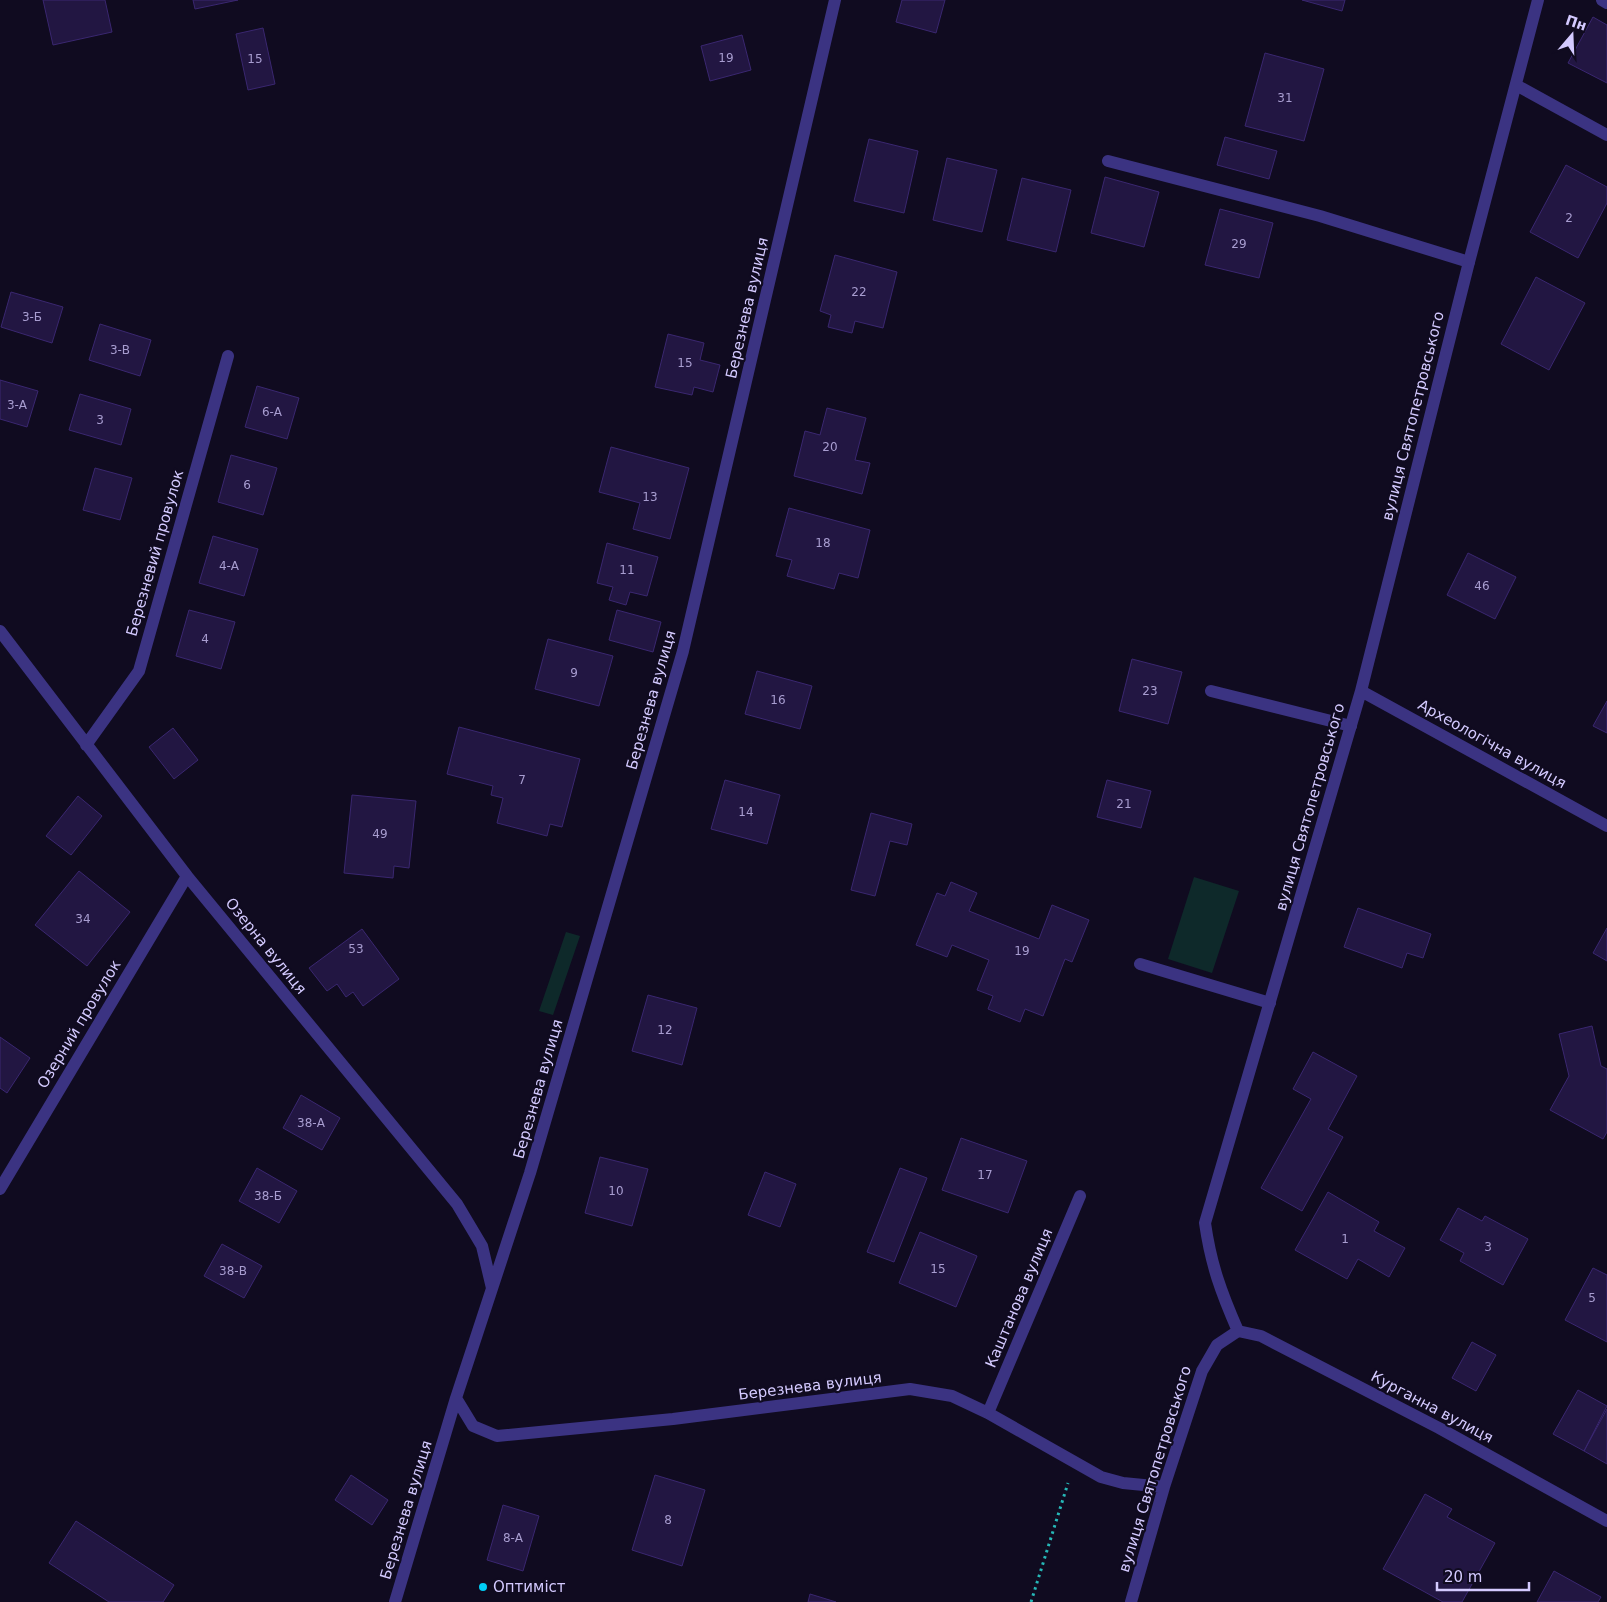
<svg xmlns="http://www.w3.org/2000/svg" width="1607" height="1602" viewBox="0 0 1607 1602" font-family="'DejaVu Sans',sans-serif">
  <rect width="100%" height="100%" fill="#100b20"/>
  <path fill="#0e292a" d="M1194 877 1239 891 1212 973 1168 959Z
    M566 932 580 936 553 1015 539 1011Z"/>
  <path fill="#221642" stroke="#3a2770" d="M43 0H105L112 32 53 45Z
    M193 0H238L195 9Z
    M902 0H945L936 33 896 22Z
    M1302 0H1345L1342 11Z
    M1593 17 1607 25V83L1568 63Z
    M263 28 275 84 248 90 236 34Z
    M742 35 751 70 710 81 701 46Z
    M1265 53 1324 69 1304 141 1245 126Z
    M1225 137 1277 151 1269 179 1217 165Z
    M869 139 918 151 904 213 854 201Z
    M947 158 997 170 982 232 933 220Z
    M1566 165 1607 187V203L1578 258 1530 232Z
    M1105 177 1159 192 1144 247 1091 233Z
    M1022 178 1071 190 1056 252 1007 240Z
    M1220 209 1273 223 1259 278 1205 265Z
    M835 255 897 272 883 328 855 321 852 333 828 327 831 315 820 311Z
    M1536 277 1585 303 1549 370 1501 344Z
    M11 292 63 307 52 343 1 327Z
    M100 324 151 340 140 376 89 360Z
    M668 334 704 343 700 360 720 365 713 392 694 387 692 395 655 387Z
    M0 380 38 391 27 427 0 419Z
    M257 386 299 398 287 439 245 427Z
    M80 394 131 409 121 445 69 430Z
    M827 408 866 418 855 460 870 463 862 494 794 476 805 431 820 435Z
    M611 447 689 468 670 539 633 529 640 503 599 492Z
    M231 455 277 468 263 515 218 502Z
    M95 468 132 478 120 520 83 510Z
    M789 508 870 530 858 578 839 573 834 589 787 576 792 560 776 556Z
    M213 536 258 549 244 596 199 583Z
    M607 543 658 557 647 596 630 592 626 605 609 600 613 587 597 583Z
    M1468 553 1516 577 1495 619 1447 595Z
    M189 610 235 622 221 669 176 656Z
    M617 610 661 622 653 652 609 640Z
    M548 639 613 656 599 706 535 689Z
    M1132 659 1182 672 1168 724 1119 711Z
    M757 671 812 686 800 729 745 714Z
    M1607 701V733L1593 726Z
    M459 727 580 759 562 827 550 824 547 836 497 823 503 798 491 795 493 786 447 774Z
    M173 728 198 760 174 779 149 747Z
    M725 780 780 795 767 844 711 829Z
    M1107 780 1151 791 1141 828 1097 817Z
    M352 795 416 801 409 868 394 866 393 878 344 873Z
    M78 796 102 816 71 855 46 836Z
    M871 813 912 824 907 845 890 841 875 896 851 890Z
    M79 871 130 912 87 966 35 925Z
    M951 882 977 893 969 911 1039 939 1052 905 1089 920 1072 962 1065 959 1043 1016 1025 1009 1020 1022 988 1009 993 996 977 990 989 960 952 945 947 957 916 945 937 893 945 896Z
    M1358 908 1431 934 1423 958 1407 953 1402 968 1344 947Z
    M1607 928V961L1593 953Z
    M362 929 399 979 363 1006 353 992 346 997 337 984 327 991 309 968Z
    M648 995 697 1008 682 1065 632 1051Z
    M1592 1026 1601 1066 1607 1069V1132L1603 1139 1550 1110 1569 1076 1559 1034Z
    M0 1037 30 1058 7 1093 0 1088Z
    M1313 1052 1357 1076 1328 1129 1343 1137 1302 1211 1261 1188 1311 1099 1293 1089Z
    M301 1095 340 1118 322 1150 283 1128Z
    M961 1138 1027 1161 1008 1213 942 1190Z
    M600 1157 648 1169 632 1226 585 1213Z
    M257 1168 297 1191 279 1223 239 1201Z
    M900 1168 927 1178 894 1262 867 1252Z
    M765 1172 796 1184 780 1227 748 1215Z
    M1328 1192 1379 1222 1374 1231 1405 1248 1389 1277 1358 1259 1347 1279 1295 1250Z
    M1458 1208 1482 1221 1485 1216 1528 1239 1503 1285 1460 1261 1464 1253 1440 1240Z
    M920 1232 977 1256 956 1307 899 1283Z
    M222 1244 262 1266 244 1298 204 1276Z
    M1593 1268 1607 1275V1342L1565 1320Z
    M1472 1342 1496 1355 1476 1391 1452 1378Z
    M1578 1390 1607 1406 1584 1451 1553 1434Z
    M1607 1409V1464L1584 1451Z
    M351 1475 388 1500 372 1525 335 1500Z
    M655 1475 705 1490 682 1566 632 1550Z
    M1425 1494 1452 1509 1447 1517 1495 1543 1462 1602H1443L1383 1569Z
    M503 1505 539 1516 523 1571 487 1560Z
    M76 1521 174 1585 163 1602H109L49 1563Z
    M1554 1571 1601 1597 1598 1602H1537Z
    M810 1594 836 1602H808Z"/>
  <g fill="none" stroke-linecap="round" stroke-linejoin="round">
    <path stroke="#26b7b7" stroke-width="3" stroke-dasharray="2.5 4" stroke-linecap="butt" d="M1031 1602 1068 1483"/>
    <path stroke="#3b3382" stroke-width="12" d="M1602 0 1607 3
      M1108 161 1320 216 1469 262
      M1211 691 1351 726
      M1140 964 1270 1003"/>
    <path stroke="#3b3382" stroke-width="12" d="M1516 85 1607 135
      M0 631 187 876 457 1204 482 1246 492 1288
      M1361 691 1607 826
      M86 745 139 671 228 356
      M0 1189 187 876
      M1238 1331 1261 1336 1439 1428 1607 1521
      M456 1398 473 1426 497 1436 673 1419 910 1389 952 1396 988 1413 1101 1477 1123 1483 1164 1487
      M988 1413 1080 1196
      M395 1602 456 1398 530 1173 683 651 835 0
      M1131 1602 1164 1487 1202 1371 1217 1345 1238 1331C1221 1292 1211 1265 1205 1223L1361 691 1469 262 1538 0"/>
  </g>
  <circle fill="#00cdf5" stroke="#100b20" stroke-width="2" cx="483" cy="1587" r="5"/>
  <g text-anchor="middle" stroke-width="4.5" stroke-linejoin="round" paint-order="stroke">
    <g font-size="12" fill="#a89dd0">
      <text x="726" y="62">19</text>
      <text x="255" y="63">15</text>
      <text x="1285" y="102">31</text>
      <text x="1569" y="222">2</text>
      <text x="1239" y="248">29</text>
      <text x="859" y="296">22</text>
      <text x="32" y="321">3-Б</text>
      <text x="120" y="354">3-В</text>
      <text x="685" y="367">15</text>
      <text x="17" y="409">3-А</text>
      <text x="272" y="416">6-А</text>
      <text x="100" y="424">3</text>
      <text x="830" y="451">20</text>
      <text x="247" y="489">6</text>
      <text x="650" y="501">13</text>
      <text x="823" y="547">18</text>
      <text x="229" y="570">4-А</text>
      <text x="627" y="574">11</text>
      <text x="1482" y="590">46</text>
      <text x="205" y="643">4</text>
      <text x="574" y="677">9</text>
      <text x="1150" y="695">23</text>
      <text x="778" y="704">16</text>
      <text x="522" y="784">7</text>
      <text x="1124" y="808">21</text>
      <text x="746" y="816">14</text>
      <text x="380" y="838">49</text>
      <text x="83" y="923">34</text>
      <text x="356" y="953">53</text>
      <text x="1022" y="955">19</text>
      <text x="665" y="1034">12</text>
      <text x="311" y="1127">38-А</text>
      <text x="985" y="1179">17</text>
      <text x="616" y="1195">10</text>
      <text x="268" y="1200">38-Б</text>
      <text x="1345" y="1243">1</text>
      <text x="1488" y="1251">3</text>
      <text x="938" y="1273">15</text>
      <text x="233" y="1275">38-В</text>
      <text x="1592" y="1302">5</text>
      <text x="668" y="1524">8</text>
      <text x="513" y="1542">8-А</text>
    </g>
    <g font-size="15" fill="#d4caff" stroke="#100b20">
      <text transform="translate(747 308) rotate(-77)" y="5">Березнева вулиця</text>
      <text transform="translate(1413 416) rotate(-76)" y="5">вулиця Святопетровського</text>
      <text transform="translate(155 553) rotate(-74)" y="5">Березневий провулок</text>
      <text transform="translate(651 700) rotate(-74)" y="5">Березнева вулиця</text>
      <text transform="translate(1492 744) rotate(29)" y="5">Археологічна вулиця</text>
      <text transform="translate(1310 807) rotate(-74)" y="5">вулиця Святопетровського</text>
      <text transform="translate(266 946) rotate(51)" y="5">Озерна вулиця</text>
      <text transform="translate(79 1024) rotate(-59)" y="5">Озерний провулок</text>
      <text transform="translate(538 1089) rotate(-74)" y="5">Березнева вулиця</text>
      <text transform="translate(1019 1298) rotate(-67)" y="5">Каштанова вулиця</text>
      <text transform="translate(810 1386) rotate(-7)" y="5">Березнева вулиця</text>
      <text transform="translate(1432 1407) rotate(28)" y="5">Курганна вулиця</text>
      <text transform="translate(1155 1469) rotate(-73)" y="5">вулиця Святопетровського</text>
      <text transform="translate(406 1510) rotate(-73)" y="5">Березнева вулиця</text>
    </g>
    <g font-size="15" fill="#d4caff" stroke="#100b20" text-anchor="start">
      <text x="493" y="1592">Оптиміст</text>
    </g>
  </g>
  <g transform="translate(1572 35) rotate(19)" stroke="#100b20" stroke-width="4" paint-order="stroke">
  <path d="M0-4L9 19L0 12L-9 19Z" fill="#d4caff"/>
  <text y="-8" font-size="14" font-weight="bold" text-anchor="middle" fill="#d4caff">Пн</text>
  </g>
  <path d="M1437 1582v8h92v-8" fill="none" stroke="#d4caff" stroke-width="2.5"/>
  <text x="1444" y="1582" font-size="15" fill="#d4caff" stroke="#100b20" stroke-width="4" paint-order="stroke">20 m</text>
</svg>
